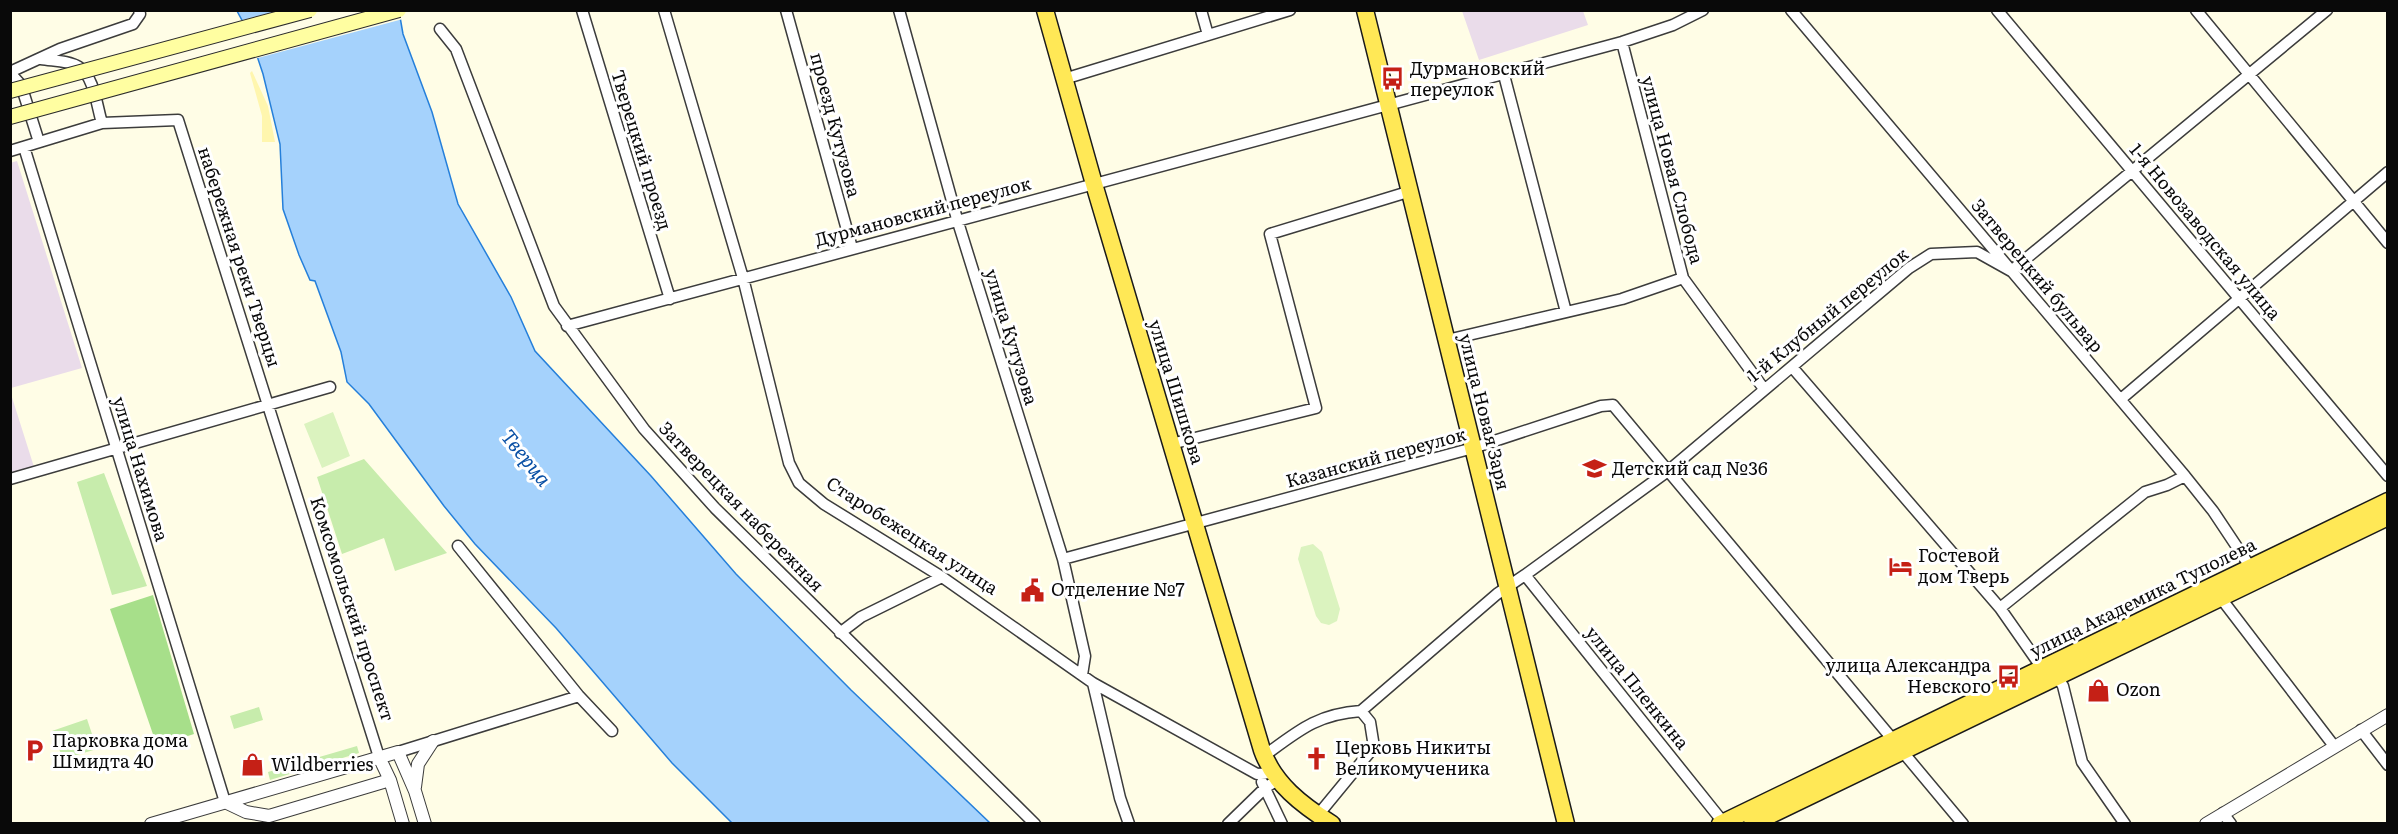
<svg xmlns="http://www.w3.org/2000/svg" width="2398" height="834" viewBox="0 0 2398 834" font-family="Literata,serif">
  <rect width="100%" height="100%" fill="#fffde6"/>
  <path fill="#eadcea" d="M1462 11H1583L1588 25 1479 60Z
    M17 161 82 368 11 388 10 163Z
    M10 391 34 467 10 475Z"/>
  <path fill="#c7ecac" d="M364 459 447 553 395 571 384 538 342 554 317 477Z
    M104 473 147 586 112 595 77 482Z
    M259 707 263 720 234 729 230 716Z
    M87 719 97 749 63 759 52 731Z
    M357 746 359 753 270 780 268 772Z"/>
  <path fill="#a7df8a" d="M153 595 194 734 157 746 110 609Z"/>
  <path fill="#fff6ae" d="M252 71 268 106 275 142H262V116L250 73Z"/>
  <path fill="#dbf3bf" d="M333 412 350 456 322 468 304 424Z
    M1313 544 1322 552 1340 609 1337 621 1329 625 1321 623 1316 616 1298 559 1301 547Z"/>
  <path fill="#a5d2fc" stroke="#257fda" stroke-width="1.5" d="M237 11H399L403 34 432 112 458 204 511 297 535 351 651 476 736 574 851 690 990 823H732L672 763 556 628 475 544 444 506 369 404 347 382 341 352 315 281 310 280 299 255 283 209 280 144 263 74 250 35Z"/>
  <path fill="#fffde6" d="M281 10H402L403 19 254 59 247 36 239 21Z"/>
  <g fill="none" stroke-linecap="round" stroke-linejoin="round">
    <defs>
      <path id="minor" d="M582 10 670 299
        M664 10 743 278 789 463 799 483 824 504 942 577 1093 683 1257 774 1273 773
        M786 10 852 248
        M899 10 957 219 1063 559 1085 656 1082 675
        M1201 10 1208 35
        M1791 10 2185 476 2213 511 2251 568
        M1997 10 2388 476
        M2196 10 2388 243
        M440 29 456 49 554 306 644 429 715 508 1035 824
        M1622 42 1683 278 1764 389
        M41 59C53 61 68 60 79 67 94 76 97 107 102 123
        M10 72 60 49 133 24 140 14 139 10
        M10 73 21 85 39 142
        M1504 75 1566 312
        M1064 79 1290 10
        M24 147 225 802
        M10 151 102 123 178 120 379 757
        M567 326 1622 42 1673 25 1703 10
        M1447 340 1622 299 1683 278
        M1792 367 2000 608 2042 668
        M2121 399 2388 172
        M1171 444 1316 408 1270 234 1411 191
        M10 479 330 387
        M458 546 579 696 612 731
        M1063 559 1473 448 1601 406 1613 405 1894 741
        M1525 575 1723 822
        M2220 597 2334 746
        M2000 608 2145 492 2167 485 2185 476
        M840 633 861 617 942 577
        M2057 676 2063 686 2082 762 2125 824
        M1093 683 1120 798 1129 824
        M2361 730 2388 765
        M1902 751 1963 824
        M398 752 579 696
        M1264 756C1298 731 1317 714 1361 711L1497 594 1525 575 1668 471 1909 268 1931 254 1977 252 2011 271 2327 10
        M1262 782 1282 824
        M2223 813 2231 824
        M1318 815 1374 747 1370 722 1361 711
        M1228 824 1266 787 1278 780"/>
      <path id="tertiary" d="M379 757 390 780 403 824
        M415 787 418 764 433 741
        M225 802 246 812 269 816 390 780
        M151 824 398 752 415 791 425 824
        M2206 824 2388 715"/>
      <path id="primary" d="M1045 10 1094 184 1262 750C1274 784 1302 805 1332 824
        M1365 10 1566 824
        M1720 824 2388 501
        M1752 824 2388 517"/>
    </defs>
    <use href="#minor" stroke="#3c3c3c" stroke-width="13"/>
    <use href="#tertiary" stroke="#3c3c3c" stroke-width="14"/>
    <use href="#primary" stroke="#1a1a1a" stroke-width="19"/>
    <use href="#minor" stroke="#fff" stroke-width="10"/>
    <use href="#tertiary" stroke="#fff" stroke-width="12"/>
    <use href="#primary" stroke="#ffe856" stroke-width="16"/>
    <defs>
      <path id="secondary-bridge" d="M10 91 310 10
        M10 117 399 10"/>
    </defs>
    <use href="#secondary-bridge" stroke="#2b2b2b" stroke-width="16" stroke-linecap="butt"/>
    <use href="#secondary-bridge" stroke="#fffea1" stroke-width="14"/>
  </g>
  <defs>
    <symbol id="bus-bare" viewBox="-9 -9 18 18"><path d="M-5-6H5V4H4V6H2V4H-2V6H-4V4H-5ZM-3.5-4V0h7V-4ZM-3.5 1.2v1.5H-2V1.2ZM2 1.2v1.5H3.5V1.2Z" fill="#c52016" stroke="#fff" stroke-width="2.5" paint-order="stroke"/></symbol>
    <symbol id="school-bare" viewBox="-9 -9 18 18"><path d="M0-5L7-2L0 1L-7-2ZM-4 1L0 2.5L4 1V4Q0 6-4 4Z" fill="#c52016" stroke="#fff" stroke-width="2.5" paint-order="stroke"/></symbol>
    <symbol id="hotel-bare" viewBox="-9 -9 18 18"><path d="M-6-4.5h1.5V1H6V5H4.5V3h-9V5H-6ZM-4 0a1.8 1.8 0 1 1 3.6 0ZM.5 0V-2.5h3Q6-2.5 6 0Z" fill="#c52016" stroke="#fff" stroke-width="2.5" paint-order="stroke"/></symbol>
    <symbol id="civic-bare" viewBox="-9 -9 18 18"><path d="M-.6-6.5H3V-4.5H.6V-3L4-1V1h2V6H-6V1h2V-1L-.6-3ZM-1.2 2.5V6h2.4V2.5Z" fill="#c52016" stroke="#fff" stroke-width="2.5" paint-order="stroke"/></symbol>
    <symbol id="shop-bare" viewBox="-9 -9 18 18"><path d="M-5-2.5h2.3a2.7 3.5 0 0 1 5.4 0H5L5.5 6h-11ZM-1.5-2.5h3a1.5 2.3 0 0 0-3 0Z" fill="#c52016" stroke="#fff" stroke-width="2.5" paint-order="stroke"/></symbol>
    <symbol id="parking-bare" viewBox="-9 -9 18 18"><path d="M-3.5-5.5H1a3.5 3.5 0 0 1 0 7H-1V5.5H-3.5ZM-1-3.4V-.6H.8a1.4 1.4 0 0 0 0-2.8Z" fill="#c52016" stroke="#fff" stroke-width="2.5" paint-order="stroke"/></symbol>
    <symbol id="church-bare" viewBox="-9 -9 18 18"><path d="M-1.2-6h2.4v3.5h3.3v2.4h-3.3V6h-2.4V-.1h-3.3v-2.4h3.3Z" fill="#c52016" stroke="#fff" stroke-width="2.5" paint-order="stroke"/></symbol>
  </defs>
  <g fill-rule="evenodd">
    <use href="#bus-bare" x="1376" y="62" width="33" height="33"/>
    <use href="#school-bare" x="1578" y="452" width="33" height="33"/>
    <use href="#hotel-bare" x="1884" y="550" width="33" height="33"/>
    <use href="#civic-bare" x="1016" y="574" width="33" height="33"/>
    <use href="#bus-bare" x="1992" y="660" width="33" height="33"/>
    <use href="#shop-bare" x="2082" y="674" width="33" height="33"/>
    <use href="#parking-bare" x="18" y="734" width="33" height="33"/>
    <use href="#church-bare" x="1300" y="742" width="33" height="33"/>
    <use href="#shop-bare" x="236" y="748" width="33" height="33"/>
  </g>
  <g text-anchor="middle" stroke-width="6" stroke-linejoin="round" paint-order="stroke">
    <g font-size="18" fill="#090909" stroke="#fff" text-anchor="start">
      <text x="1410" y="75">Дурмановский<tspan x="1410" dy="21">переулок</tspan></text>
      <text x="1612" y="475">Детский сад №36</text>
      <text x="1918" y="562">Гостевой<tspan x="1918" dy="21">дом Тверь</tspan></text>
      <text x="1051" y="596">Отделение №7</text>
      <text x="1991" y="672" text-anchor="end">улица Александра<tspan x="1991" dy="21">Невского</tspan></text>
      <text x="2116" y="696">Ozon</text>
      <text x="52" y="747">Парковка дома<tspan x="52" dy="21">Шмидта 40</tspan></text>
      <text x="1335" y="754">Церковь Никиты<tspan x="1335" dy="21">Великомученика</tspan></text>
      <text x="271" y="771">Wildberries</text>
    </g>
    <g font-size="18" fill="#090909" stroke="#fff">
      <text transform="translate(835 125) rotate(75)" y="6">проезд Кутузова</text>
      <text transform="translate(641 150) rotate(73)" y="6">Тверецкий проезд</text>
      <text transform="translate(1672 170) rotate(75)" y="6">улица Новая Слобода</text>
      <text transform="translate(923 212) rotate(-15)" y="6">Дурмановский переулок</text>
      <text transform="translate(2205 232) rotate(50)" y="6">1-я Новозаводская улица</text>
      <text transform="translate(239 257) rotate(72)" y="6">набережная реки Тверцы</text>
      <text transform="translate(2037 276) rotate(50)" y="6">Затверецкий бульвар</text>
      <text transform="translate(1828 315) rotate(-39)" y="6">1-й Клубный переулок</text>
      <text transform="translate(1011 337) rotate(73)" y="6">улица Кутузова</text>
      <text transform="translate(1176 392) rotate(73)" y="6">улица Шишкова</text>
      <text transform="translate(1484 412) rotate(76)" y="6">улица Новая Заря</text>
      <text transform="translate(1376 458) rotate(-15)" y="6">Казанский переулок</text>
      <text transform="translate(140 469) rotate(73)" y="6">улица Нахимова</text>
      <text transform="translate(741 507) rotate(46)" y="6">Затверецкая набережная</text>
      <text transform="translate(912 536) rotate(33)" y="6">Старобежецкая улица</text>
      <text transform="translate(2143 598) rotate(-26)" y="6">улица Академика Туполева</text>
      <text transform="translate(352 609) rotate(72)" y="6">Комсомольский проспект</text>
      <text transform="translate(1637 688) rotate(51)" y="6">улица Пленкина</text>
    </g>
    <g font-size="20" font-style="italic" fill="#0950a5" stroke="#fff">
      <text transform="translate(526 458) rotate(51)" y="7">Тверца</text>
    </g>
  </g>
  <rect width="2398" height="834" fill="none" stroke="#090909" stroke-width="24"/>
</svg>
